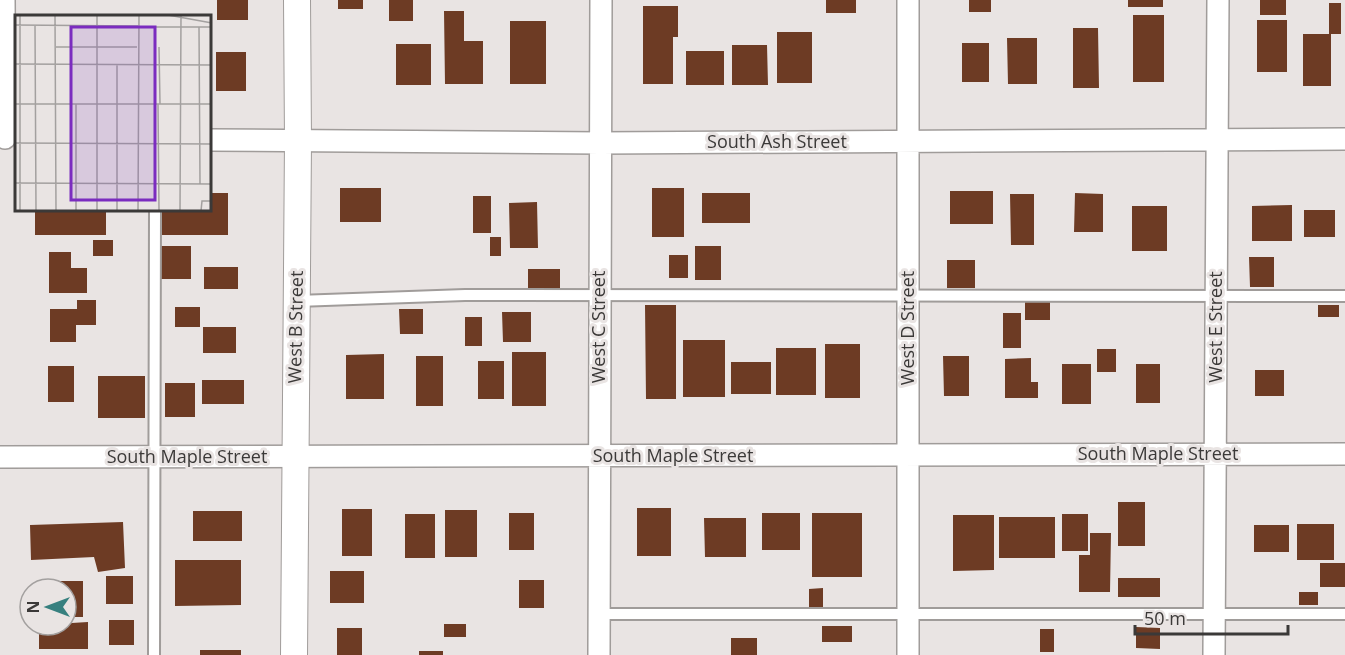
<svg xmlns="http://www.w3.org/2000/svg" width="1345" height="655" viewBox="0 0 1345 655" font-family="'Open Sans',sans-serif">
  <rect width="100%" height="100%" fill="#e9e4e3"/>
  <path fill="#6d3b24" d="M217 0H248V20H217Z
    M338 0H363V9H338Z
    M389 0H413V21H389Z
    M826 0H856V13H826Z
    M969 0H991V12H969Z
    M1128 0H1163V7H1128Z
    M1260 0H1286V15H1260Z
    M1329 3H1341V34H1331V86H1303V34H1329Z
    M643 6H678V37H673V84H643Z
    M444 11H464V41H483V84H445Z
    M1133 15H1164V82H1133Z
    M1257 20H1287V72H1257Z
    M510 21H546V84H510Z
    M1073 28H1098L1099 88H1073Z
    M777 32H812V83H777Z
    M1007 38H1037V84H1008Z
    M962 43H989V82H962Z
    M396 44H431V85H396Z
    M732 45H767L768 85H732Z
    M686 51H724V85H686Z
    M216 52H246V91H216Z
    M340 188H381V222H340Z
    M652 188H684V237H652Z
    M950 191H993V224H950Z
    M210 193H228V235H162V210H210Z
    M702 193H750V223H702Z
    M1075 193 1103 194V232H1074Z
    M1010 194H1034V245H1011Z
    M473 196H491V233H473Z
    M537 202 538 248H510L509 203Z
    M1292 205V241H1252V206Z
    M1132 206H1167V251H1132Z
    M35 210H106V235H35Z
    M1304 210H1335V237H1304Z
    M490 237H501V256H490Z
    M93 240H113V256H93Z
    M160 246H191V279H160Z
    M695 246H721V280H695Z
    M49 252H71V268H87V293H49Z
    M669 255H688V278H669Z
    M1249 257H1274V287H1250Z
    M947 260H975V288H947Z
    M204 267H238V289H204Z
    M528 269H560V295H528Z
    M77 300H96V325H76V342H50V309H77Z
    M1025 302H1050V320H1025Z
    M645 305H676V399H646Z
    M1318 305H1339V317H1318Z
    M175 307H200V327H175Z
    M399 309H423V334H400Z
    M502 312H531V342H503Z
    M1003 313H1021V348H1003Z
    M465 317H482V346H465Z
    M203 327H236V353H203Z
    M683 340H725V397H683Z
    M825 344H860V398H825Z
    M776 348H816V395H776Z
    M1097 349H1116V372H1097Z
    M512 352H546V406H512Z
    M384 354V399H346V355Z
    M416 356H443V406H416Z
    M943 356H969V396H944Z
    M1031 358V382H1038V398H1005V359Z
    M478 361H504V399H478Z
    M731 362H771V394H731Z
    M1062 364H1091V404H1062Z
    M1136 364H1160V403H1136Z
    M48 366H74V402H48Z
    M1255 370H1284V396H1255Z
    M98 376H145V418H98Z
    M202 380H244V404H202Z
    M165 383H195V417H165Z
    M1118 502H1145V546H1118Z
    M637 508H671V556H637Z
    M342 509H372V556H342Z
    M445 510H477V557H445Z
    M193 511H242V541H193Z
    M509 513H534V550H509Z
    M762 513H800V550H762Z
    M812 513H862V577H812Z
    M405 514H435V558H405Z
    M1062 514H1088V551H1062Z
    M953 515H994V570L953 571Z
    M999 517H1055V558H999Z
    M704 518H746V557H705Z
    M123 522 125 568 98 572 94 557 31 560 30 525Z
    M1297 524H1334V560H1297Z
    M1254 525H1289V552H1254Z
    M1090 533H1111L1110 592H1079V555H1090Z
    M175 560H241V605L175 606Z
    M1320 563H1345V587H1320Z
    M330 571H364V603H330Z
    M106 576H133V604H106Z
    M1118 578H1160V597H1118Z
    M519 580H544V608H519Z
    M39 581H83V617H66V589H39Z
    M823 588V607H809V589Z
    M1299 592H1318V605H1299Z
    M109 620H134V645H109Z
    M88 622V649H39V625Z
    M444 624H466V637H444Z
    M822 626H852V642H822Z
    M1136 627 1160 628V649L1136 648Z
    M337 628H362V655H337Z
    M1040 629H1054V652H1040Z
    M731 638H757V655H731Z
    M200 650H241V655H200Z
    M419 651H443V655H419Z"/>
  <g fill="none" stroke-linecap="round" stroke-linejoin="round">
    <defs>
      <path id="service" d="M297 301 465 295 1345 296
        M599 614H1345
        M154 655 155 210"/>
      <path id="minor" d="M4 0 5 138
        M210 140 600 143 1345 139
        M0 457 1345 454
        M599 655 601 0
        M908 655V0
        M1214 655 1218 0"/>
      <path id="tertiary" d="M294 655 298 141 297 0"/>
    </defs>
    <use href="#service" stroke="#a09c9a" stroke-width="14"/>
    <use href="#minor" stroke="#a09c9a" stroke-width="24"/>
    <use href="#tertiary" stroke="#a09c9a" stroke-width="28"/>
    <use href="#service" stroke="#fff" stroke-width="10"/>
    <use href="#minor" stroke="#fff" stroke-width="21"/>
    <use href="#tertiary" stroke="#fff" stroke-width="26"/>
  </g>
  <g text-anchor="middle" stroke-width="6" stroke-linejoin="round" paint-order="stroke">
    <g font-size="18" fill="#3b3938" stroke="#e9e4e3">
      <text x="777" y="148">South Ash Street</text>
      <text transform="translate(296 327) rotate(-89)" y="6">West B Street</text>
      <text transform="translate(599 327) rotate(-90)" y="6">West C Street</text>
      <text transform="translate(1216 327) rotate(-90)" y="6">West E Street</text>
      <text transform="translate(908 328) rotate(-90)" y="6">West D Street</text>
      <text x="1158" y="460">South Maple Street</text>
      <text x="673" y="462">South Maple Street</text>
      <text x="187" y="463">South Maple Street</text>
    </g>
  </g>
  <g transform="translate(15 15)">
    <rect width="196" height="196" fill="#e9e4e3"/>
    <path fill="none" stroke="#a3a09f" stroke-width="1.5" d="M5 0V196M40 0 41 196M82 0V196M153 0 197 8M0 10 123 11M20 10 21 196M123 12H197M184 12 185 169M41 32H122M144 32 145 89M0 49 197 50M102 50V196M0 89H197M61 89V196M143 89 144 196M0 128 197 129M0 168 197 169M123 196 124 0M165 196 166 0M186 196 187 186H197"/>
    <path fill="#7b2cbf" fill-opacity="0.15" stroke="#7b2cbf" stroke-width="3" d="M56 12H140V185H56Z"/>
    <rect width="196" height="196" fill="none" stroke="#3b3938" stroke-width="3"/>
  </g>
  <g transform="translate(48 607) rotate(270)"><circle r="28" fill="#e9e4e3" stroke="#a3a09f" stroke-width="1.5"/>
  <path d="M0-4.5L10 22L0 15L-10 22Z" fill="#37807f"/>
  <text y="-9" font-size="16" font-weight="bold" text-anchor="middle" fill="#3b3938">N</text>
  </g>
  <path d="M1135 625v9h153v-9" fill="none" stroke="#3b3938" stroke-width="3"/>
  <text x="1144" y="625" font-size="18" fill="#3b3938" stroke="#e9e4e3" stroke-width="4.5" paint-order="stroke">50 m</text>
</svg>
